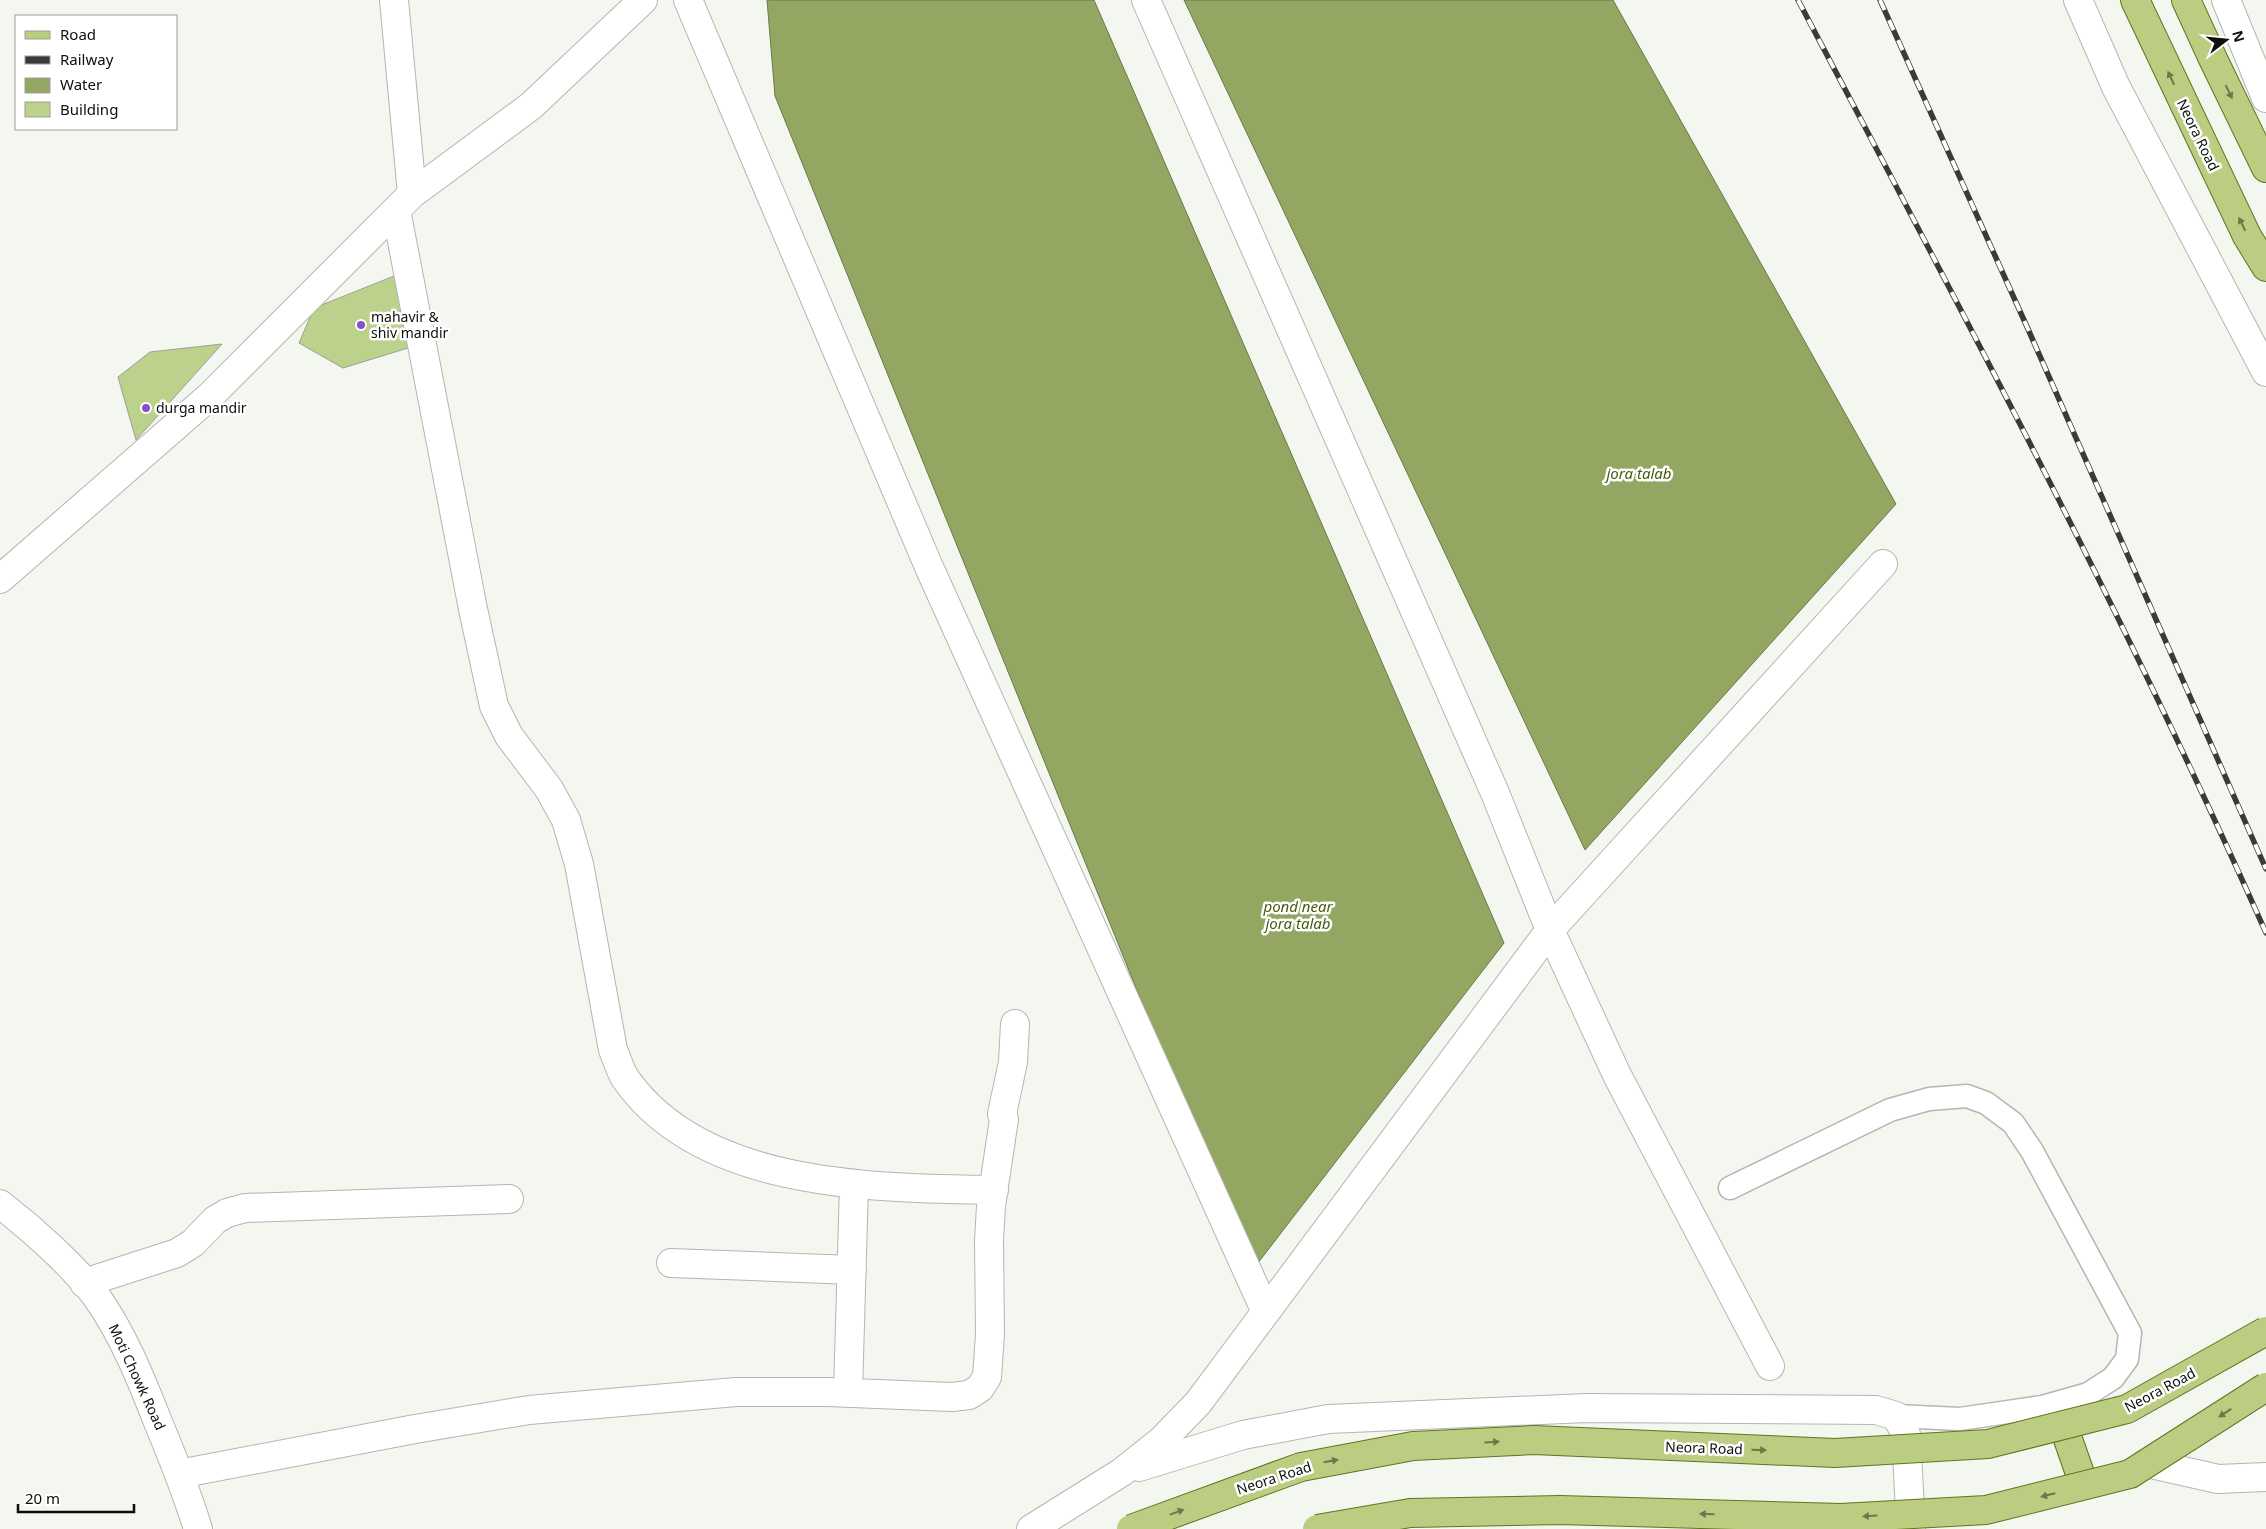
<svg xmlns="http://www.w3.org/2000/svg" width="2266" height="1529" viewBox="0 0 2266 1529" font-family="'Noto Sans',sans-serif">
  <rect width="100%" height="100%" fill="#f4f6f0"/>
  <path fill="#93a763" stroke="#6b7949" d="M767 0H1094L1504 943 1251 1272 775 96Z
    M1184 0H1613L1896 504 1585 850Z"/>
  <path fill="#bcd18c" stroke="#9d9f9a" d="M399 274 421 344 343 368 299 343 314 308Z
    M222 344 136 440 118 377 150 352Z"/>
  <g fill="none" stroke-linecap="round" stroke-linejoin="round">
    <defs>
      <path id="service" d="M1730 1188 1890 1110 1929 1099 1967 1096 1986 1103 2013 1123 2032 1151 2130 1333 2127 1359 2113 1378 2088 1394 2042 1407 1960 1419 1896 1416"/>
      <path id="minor" d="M394 0 412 194
        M688 0 929 567 1265 1310
        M1146 0 1495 793 1550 930 1617 1075 1770 1366
        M2078 0 2116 87 2266 372
        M2226 0 2266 98
        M396 210 473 609 494 706 509 736 549 789 566 820 579 864 613 1050C617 1059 620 1070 625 1078 701 1188 874 1188 994 1190
        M0 579 210 396 412 194 531 106 643 0
        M671 1263 852 1270
        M84 1283 177 1253 193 1243 215 1220 227 1213 245 1208 509 1199
        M848 1393 854 1185
        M1139 1467 1243 1435 1328 1419 1587 1408 1876 1410 1896 1416 1906 1434 1911 1529
        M179 1474 415 1429 529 1410 736 1392H827L952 1397 969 1395 980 1388 987 1377 990 1334 989 1241 991 1206 1004 1119 1002 1114 1013 1062 1015 1024
        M1031 1529 1122 1472 1161 1441 1198 1403 1550 930 1883 564"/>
      <path id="tertiary" d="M0 1204C31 1228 73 1265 96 1296 123 1334 141 1379 158 1422 173 1458 187 1493 198 1529
        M2147 1463 2218 1479 2266 1477"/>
      <path id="primary" d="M2135 0 2247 236 2266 267
        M2186 0 2213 59 2266 168
        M2063 1425 2084 1485"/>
    </defs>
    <use href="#service" stroke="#b4b6b0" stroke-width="25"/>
    <use href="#minor" stroke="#b4b6b0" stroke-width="30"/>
    <use href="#tertiary" stroke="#b4b6b0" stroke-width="30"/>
    <use href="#primary" stroke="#607421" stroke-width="30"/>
    <use href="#service" stroke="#fff" stroke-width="22"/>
    <use href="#minor" stroke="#fff" stroke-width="28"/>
    <use href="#tertiary" stroke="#fff" stroke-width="28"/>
    <use href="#primary" stroke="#bbcd81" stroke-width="28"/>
    <defs>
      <path id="rail" d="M1798 0C1960 308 2125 615 2266 933
        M1880 0 2028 329 2266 869"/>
    </defs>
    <use href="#rail" stroke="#3a3b38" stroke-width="5.5"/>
    <use href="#rail" stroke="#fff" stroke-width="4" stroke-dasharray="11" stroke-linecap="butt"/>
    <defs>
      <path id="primary-bridge" d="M1131 1529 1301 1467 1413 1446 1534 1440 1835 1453 1988 1444 2127 1409 2266 1331
        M1317 1529 1410 1513 1560 1510 1841 1518 1986 1510 2130 1474 2266 1387"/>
    </defs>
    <use href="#primary-bridge" stroke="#607421" stroke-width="30" stroke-linecap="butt"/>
    <use href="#primary-bridge" stroke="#bbcd81" stroke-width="28"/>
  </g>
  <defs><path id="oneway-solid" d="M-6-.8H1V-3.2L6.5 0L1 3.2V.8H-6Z" transform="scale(1.25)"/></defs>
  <g fill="#6d774c">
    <use href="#oneway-solid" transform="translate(2171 78) rotate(-115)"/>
    <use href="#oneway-solid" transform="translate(2229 92) rotate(64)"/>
    <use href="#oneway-solid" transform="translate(2242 224) rotate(-116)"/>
    <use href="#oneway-solid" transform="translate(2225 1413) rotate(147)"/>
    <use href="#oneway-solid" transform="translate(1492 1442) rotate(-3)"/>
    <use href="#oneway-solid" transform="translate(1759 1450) rotate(2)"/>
    <use href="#oneway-solid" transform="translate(1331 1461) rotate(-10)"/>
    <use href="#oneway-solid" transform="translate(2048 1495) rotate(166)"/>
    <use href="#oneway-solid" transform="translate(1177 1512) rotate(-20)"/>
    <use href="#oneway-solid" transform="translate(1707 1514) rotate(-178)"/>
    <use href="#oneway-solid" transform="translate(1870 1516) rotate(177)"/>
  </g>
  <g fill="#8951c9" stroke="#fff" stroke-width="2">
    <circle cx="361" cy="325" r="5"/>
    <circle cx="146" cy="408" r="5"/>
  </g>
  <g text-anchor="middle" stroke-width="5" stroke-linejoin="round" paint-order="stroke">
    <g font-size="14" fill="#0d0d0b" stroke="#fff">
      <text transform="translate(2198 135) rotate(64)" y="5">Neora Road</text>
      <text transform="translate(137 1377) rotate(65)" y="5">Moti Chowk Road</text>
      <text transform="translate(2160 1390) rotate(-28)" y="5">Neora Road</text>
      <text transform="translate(1704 1448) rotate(2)" y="5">Neora Road</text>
      <text transform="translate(1274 1478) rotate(-18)" y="5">Neora Road</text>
    </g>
    <g font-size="14" fill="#0d0d0b" stroke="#fff" text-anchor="start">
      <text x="371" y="322">mahavir &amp;<tspan x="371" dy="16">shiv mandir</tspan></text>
      <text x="156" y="413">durga mandir</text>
    </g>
    <g font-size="15" font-style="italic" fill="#495b0d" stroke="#fff">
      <text x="1639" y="479">jora talab</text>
      <text x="1298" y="912">pond near<tspan x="1298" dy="17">jora talab</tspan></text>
    </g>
  </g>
  <rect x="15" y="15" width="162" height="115" fill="#ffffff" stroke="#9e9e9d"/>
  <rect x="25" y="31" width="25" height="8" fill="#bbcd81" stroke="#9e9e9d"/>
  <text x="60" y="40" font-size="15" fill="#0d0d0b">Road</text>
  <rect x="25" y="56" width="25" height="8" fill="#3a3b38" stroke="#9e9e9d"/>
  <text x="60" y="65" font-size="15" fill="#0d0d0b">Railway</text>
  <rect x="25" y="78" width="25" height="15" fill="#93a763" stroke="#9e9e9d"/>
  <text x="60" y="90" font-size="15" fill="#0d0d0b">Water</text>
  <rect x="25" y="102" width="25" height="15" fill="#bcd18c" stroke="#9e9e9d"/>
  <text x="60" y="115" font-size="15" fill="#0d0d0b">Building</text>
  <g transform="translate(2226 40) rotate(74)" stroke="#ffffff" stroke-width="4" paint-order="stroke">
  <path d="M0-4L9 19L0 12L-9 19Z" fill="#0d0d0b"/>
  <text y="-8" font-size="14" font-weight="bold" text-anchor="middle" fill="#0d0d0b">N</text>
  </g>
  <path d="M18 1504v8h116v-8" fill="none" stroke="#0d0d0b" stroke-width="2.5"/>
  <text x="25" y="1504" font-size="15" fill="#0d0d0b" stroke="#ffffff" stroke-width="4" paint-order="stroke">20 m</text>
</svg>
